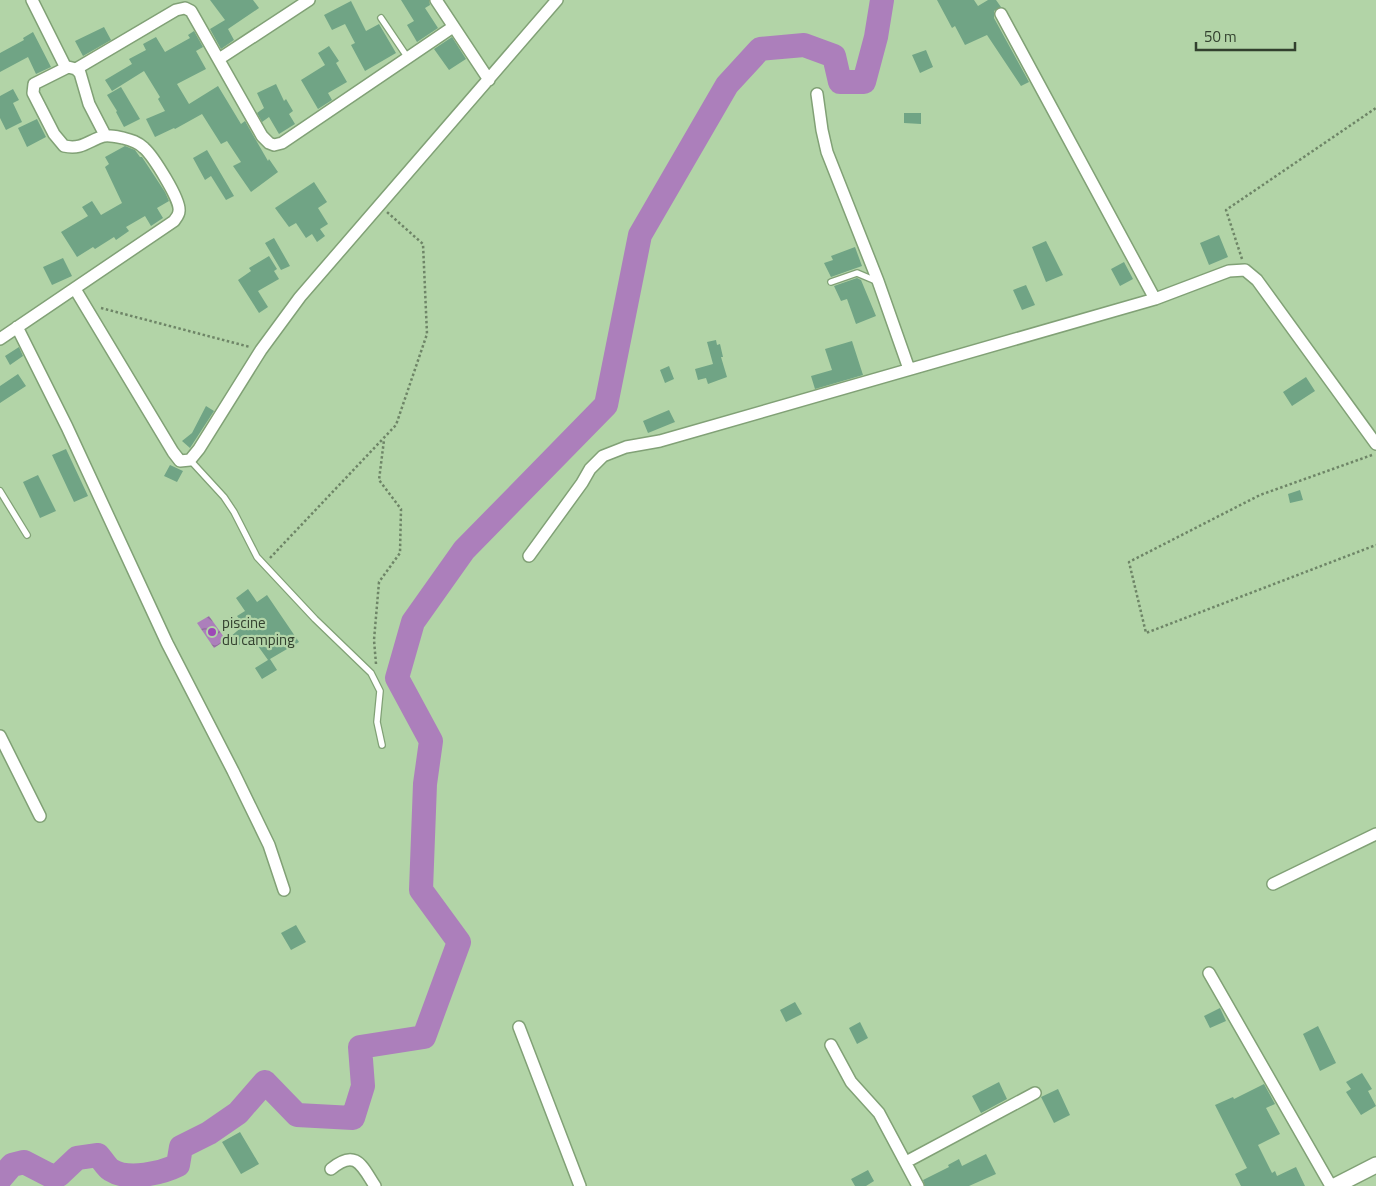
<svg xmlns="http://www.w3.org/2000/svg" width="1376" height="1186" viewBox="0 0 1376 1186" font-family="'Titillium Web',sans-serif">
  <defs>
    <pattern id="water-waves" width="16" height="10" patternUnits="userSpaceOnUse" patternTransform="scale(1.25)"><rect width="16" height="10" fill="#ac7fbb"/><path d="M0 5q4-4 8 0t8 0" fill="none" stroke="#8d6998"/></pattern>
  </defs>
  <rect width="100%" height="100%" fill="#b2d4a7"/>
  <path fill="url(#water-waves)" d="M209 616 226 640 214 648 197 623Z"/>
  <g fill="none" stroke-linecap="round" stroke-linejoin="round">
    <path stroke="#ac7fbb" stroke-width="24" d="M0 1179 12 1165 24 1162 51 1176 59 1175 77 1158 98 1155C102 1159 106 1167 111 1170 128 1181 162 1173 178 1165L181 1147 209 1133 238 1113 265 1082 297 1115 353 1118 363 1086 360 1047 424 1037 459 942 421 890 425 784 431 741 397 678 413 622 464 550 606 405 640 235 727 85 760 49 804 45 834 56 840 82H864L876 37 882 0"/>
  </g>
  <path fill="#70a485" d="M210 0H253L259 8 228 29 234 40 221 49 210 29 225 20Z
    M401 0H429L430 5 425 8 438 28 417 42 407 25 414 21Z
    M937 0H974L978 6 988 0H996L1001 7 994 11V18L1029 82 1021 86 987 35 965 45 955 26 952 28Z
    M351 1 366 31 379 24 396 53 365 71 351 45 355 43 345 24 332 30 324 15Z
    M104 27 111 40 83 56 75 41Z
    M194 31 203 47 196 51 206 69 177 84 189 104 218 86 241 124 245 121 268 161 269 159 278 172 251 192 233 166 241 162 227 141 221 144 202 114 175 129 174 128 155 137 146 119 165 111 158 99 160 97 144 71 112 91 105 80 132 64 129 59 146 50 143 44 156 37 165 52 190 38 188 35Z
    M33 32 51 67 36 74 28 57 0 72V53L24 40 23 38Z
    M452 37 466 59 449 70 434 49Z
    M329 46 339 61 336 63 347 82 328 93 332 100 318 109 301 80 325 65 318 53Z
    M926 50 933 67 920 73 912 55Z
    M276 84 284 101 286 99 293 111 289 114 295 124 279 134 269 117 262 122 257 113 264 108 257 93Z
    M121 87 140 119 124 127 116 112 117 111 107 95Z
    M13 89 19 100 13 103 22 122 6 130 0 118V96Z
    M904 113H921V124L904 123Z
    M37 119 46 137 27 147 18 128Z
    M125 146 135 150 140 157H142L165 192 169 201 157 208 163 218 151 226 145 216 126 227 129 231 116 240 114 237 95 249 93 247 77 257 61 232 88 216 82 207 92 201 101 215 122 203 105 167 109 164 105 157Z
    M207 150 234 196 226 200 211 176 205 180 193 158Z
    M314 182 327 202 318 208 328 224 320 229 325 236 317 242 312 234 306 238 296 223 289 227 275 208Z
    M1219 235 1228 257 1209 265 1200 243Z
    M274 238 290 266 281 270 265 243Z
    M1046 241 1063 275 1046 282 1032 247Z
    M855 247 862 266 831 277 824 263 833 260 831 256Z
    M269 256 277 269 274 271 279 279 258 291 268 307 259 313 238 280 251 271 249 268Z
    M63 258 72 276 52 285 43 267Z
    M1124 262 1133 279 1120 286 1111 269Z
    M857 278 861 280 876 316 856 324 847 299 841 301 834 286Z
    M1026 285 1035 305 1022 310 1013 290Z
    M716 340 717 345 720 344 723 357H721L727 377 708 384 706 378 698 380 695 369 713 364 707 342Z
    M852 341 863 375 815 389 811 376 832 370 825 349Z
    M19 347 23 356 10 365 5 356Z
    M669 366 674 379 665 383 660 370Z
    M18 374 26 386 0 403V386Z
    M1306 377 1315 391 1292 406 1283 392Z
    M206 406 214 411 190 448 182 441 192 433Z
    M669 410 675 422 648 433 643 421Z
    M66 449 88 496 74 502 52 455Z
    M170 465 183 471 177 482 164 476Z
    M38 475 56 511 40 518 23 482Z
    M1300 490 1303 500 1290 503 1288 494Z
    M248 589 257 602 267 595 299 642 270 659 277 670 262 679 255 668 268 660 250 635 237 647 229 638 244 625 237 616 245 611 236 598Z
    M296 925 306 942 291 950 281 933Z
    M795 1002 802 1014 786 1022 780 1010Z
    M1220 1008 1226 1021 1210 1028 1204 1016Z
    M860 1022 868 1038 857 1044 849 1028Z
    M1318 1026 1336 1063 1320 1071 1303 1034Z
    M1362 1073 1372 1089 1368 1091 1376 1106 1361 1115 1346 1092 1351 1089 1346 1082Z
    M999 1082 1007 1099 981 1113 972 1096Z
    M1264 1084 1275 1104 1266 1108 1280 1134 1258 1145 1272 1173 1275 1171 1277 1176 1296 1167 1305 1186H1241L1235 1174 1247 1168 1215 1105 1233 1097 1234 1099Z
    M1058 1089 1070 1115 1054 1123 1041 1097Z
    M240 1132 259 1164 241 1174 222 1142Z
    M986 1154 996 1174 969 1186H925L923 1180 949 1167 948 1165 959 1159 962 1166Z
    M868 1170 874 1181 866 1186H855L851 1179Z"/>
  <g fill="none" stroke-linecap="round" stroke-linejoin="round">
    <defs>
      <path id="service" d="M381 18 408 58
        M831 282 857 273 876 281
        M190 460 224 497 234 512 257 557 315 619 371 673 380 691 377 722 382 745
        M0 491 27 535"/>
      <path id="minor" d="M32 0 66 68
        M436 0 489 80
        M1001 14 1155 299
        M219 59 309 0
        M76 69 176 10 185 8 191 11 262 136 269 143 274 145 282 143 453 27
        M817 94 822 130 827 152 878 281 909 369
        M75 289 173 452 180 461 190 460 199 449 261 350 300 297 557 0
        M17 327 67 427 167 643 233 771 269 845 284 890
        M0 339 174 221C176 218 179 215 179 211 181 200 153 156 144 148 138 142 131 140 123 138 118 137 110 135 104 136 89 140 83 150 64 146L54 134 33 93 34 84 68 67 76 69 80 73 89 104 105 135
        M529 556 582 483 590 469 603 456 626 447 660 441 1155 299 1229 271 1245 270 1257 280 1376 444
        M0 736 40 816
        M1273 884 1376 834
        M1209 973 1331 1186
        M519 1027 580 1186
        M831 1045 851 1082 879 1113 918 1186
        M906 1162 1035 1093
        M331 1169C356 1148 362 1166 375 1186"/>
      <path id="tertiary" d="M1335 1186 1376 1165"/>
    </defs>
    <use href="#service" stroke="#81a176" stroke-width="8"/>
    <use href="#minor" stroke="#81a176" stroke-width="14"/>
    <use href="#tertiary" stroke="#81a176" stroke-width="18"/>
    <path stroke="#6e8567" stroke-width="2.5" stroke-dasharray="2.5 2.5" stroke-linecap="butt" d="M1242 259 1226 210 1376 108
      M101 308 250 347
      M1372 455 1260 495 1129 562 1146 633 1376 545
      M270 558 396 425 427 334 423 244 387 212
      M376 664 374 640 379 582 400 553 401 509 379 480 384 440"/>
    <use href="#service" stroke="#fff" stroke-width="5.5"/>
    <use href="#minor" stroke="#fff" stroke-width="11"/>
    <use href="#tertiary" stroke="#fff" stroke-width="15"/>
  </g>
  <circle fill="#9d48b6" stroke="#b2d4a7" stroke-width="2" cx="212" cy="632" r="5"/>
  <g text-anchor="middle" stroke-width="4.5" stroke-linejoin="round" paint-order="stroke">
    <g font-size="15" fill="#32402e" stroke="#b2d4a7" text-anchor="start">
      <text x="222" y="628">piscine<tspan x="222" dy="17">du camping</tspan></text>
    </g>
  </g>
  <path d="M1196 42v8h99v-8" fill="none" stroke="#32402e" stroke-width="2.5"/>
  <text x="1204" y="42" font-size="15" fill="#32402e" stroke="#b2d4a7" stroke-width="4" paint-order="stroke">50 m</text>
</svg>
